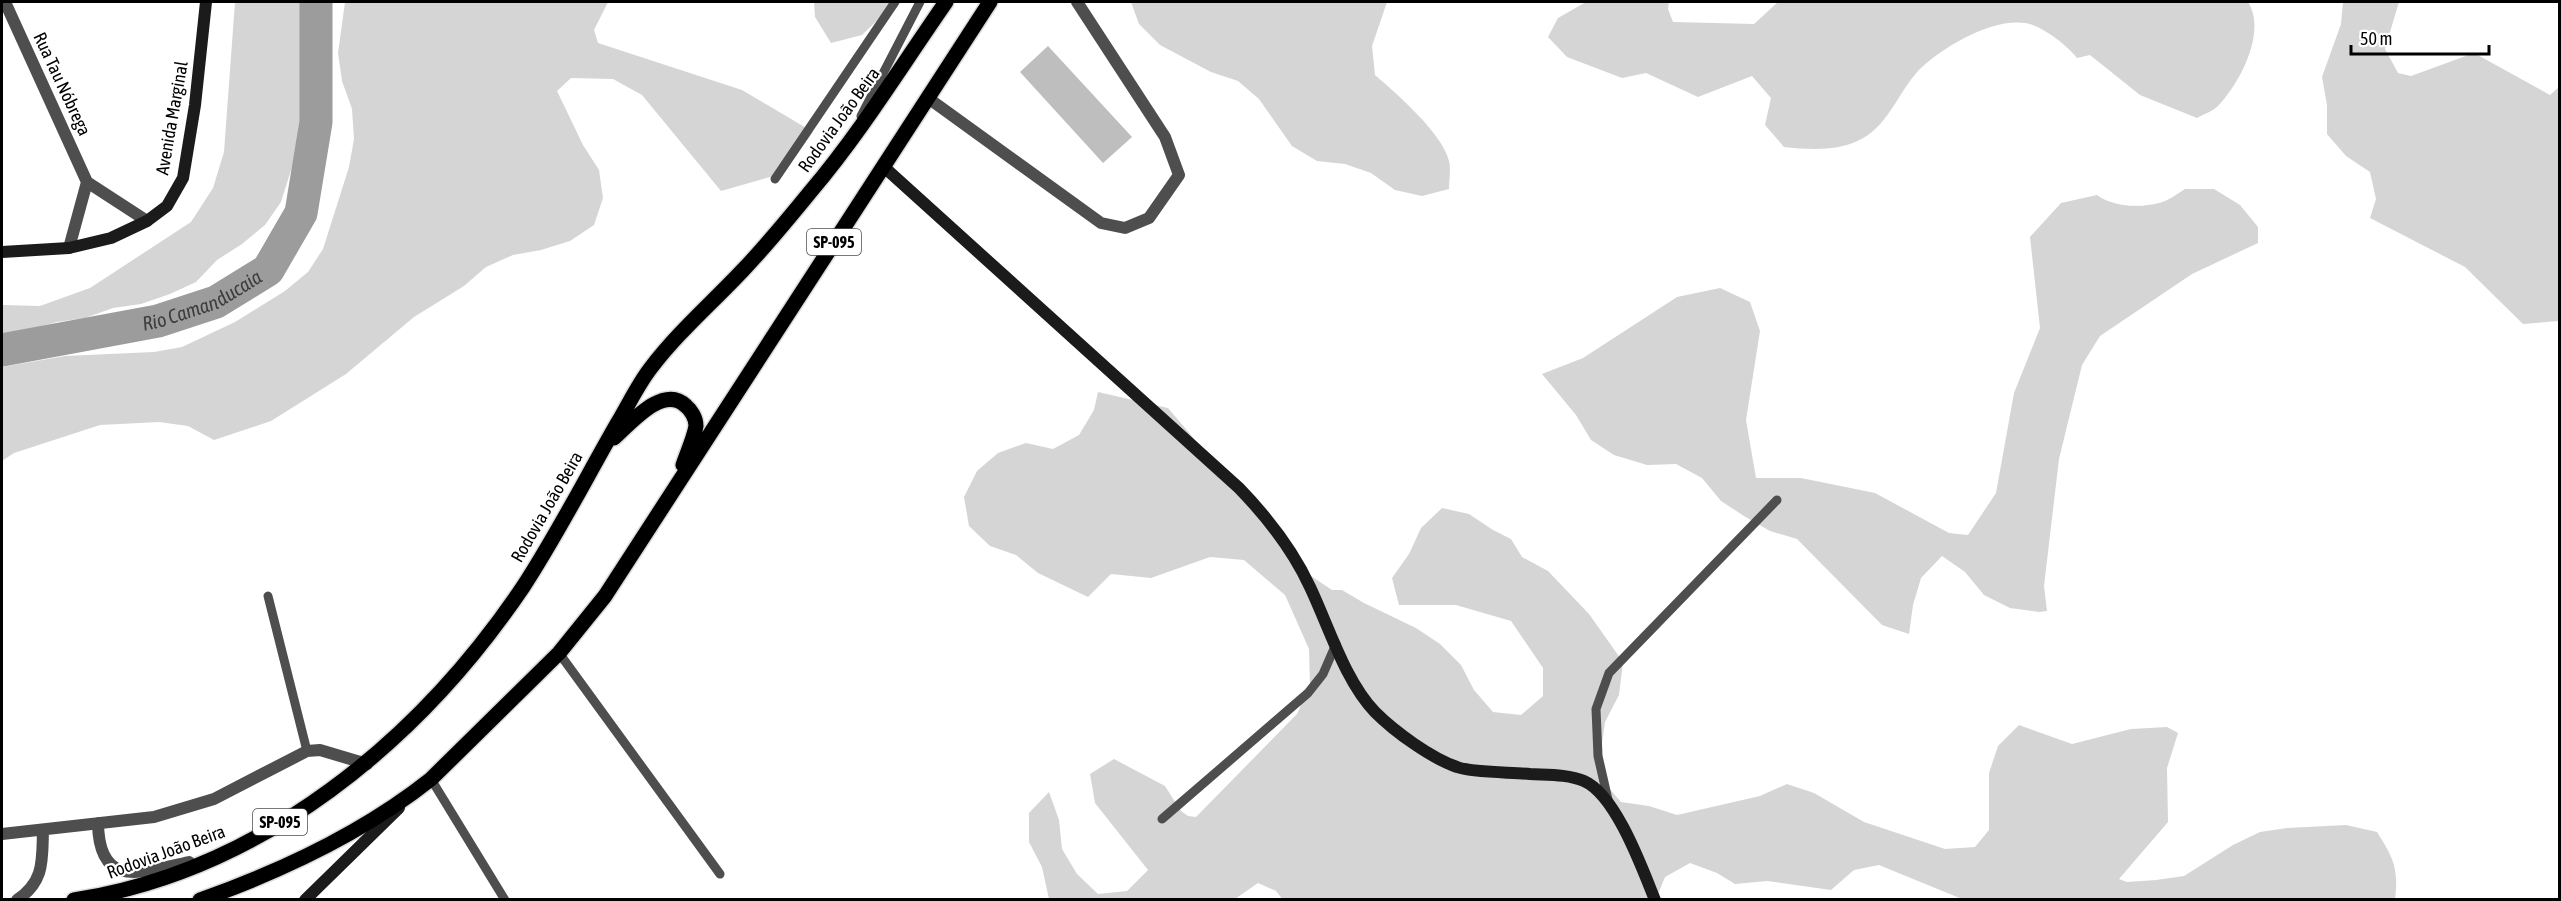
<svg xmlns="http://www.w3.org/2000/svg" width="2561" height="901" viewBox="0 0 2561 901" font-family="'Asap Condensed',sans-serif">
  <rect width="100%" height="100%" fill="#fff"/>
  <path fill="#d5d5d5" d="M235 2H309L314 64 311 92 302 119 298 148 281 202 265 225 242 244 217 260 196 282 170 294 141 304 113 308 85 318 57 322 2 337V305L40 306 90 288 191 222 213 188 224 152Z
    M345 2H608L594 30 598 43 742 90 813 132 784 173 721 191 642 95 613 79 571 78 557 91 583 145 599 170 603 198 594 225 570 241 541 250 513 255 486 267 464 286 414 317 346 374 271 421 214 440 188 426 159 422 100 425 14 453 2 461V367L65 356 154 352 182 347 235 322 285 291 308 272 323 249 349 167 354 139 352 109 342 81 338 53Z
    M814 2H896L862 35 831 43 815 17Z
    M1131 2H1387L1372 46 1375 75C1396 93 1443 134 1449 161 1451 169 1449 181 1449 189L1422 196 1395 190 1371 173 1345 164 1317 161 1292 146 1259 99 1238 81 1211 72 1160 45 1139 24Z
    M1586 2H1669L1668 9 1673 22 1754 24 1778 2H2248C2267 32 2240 83 2218 106 2213 111 2204 114 2197 118L2140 95 2090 55 2077 58C2067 45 2041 25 2025 23 1992 18 1945 46 1922 67 1901 87 1892 118 1868 135 1844 152 1812 150 1784 147L1765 125 1771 98 1752 76 1698 97 1646 73 1622 78 1567 57 1548 37 1558 18Z
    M2343 2H2399L2385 49 2398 73 2411 76 2474 53 2550 95 2559 87V321L2523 324 2465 267 2370 218 2376 199 2370 172 2346 156 2327 134V105L2322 77 2341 24Z
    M2185 189H2214L2240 205 2258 227V243L2192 274 2100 336 2082 365 2059 459 2044 586 2047 611 2039 612 2010 608 1984 595 1965 572 1942 556 1921 578 1913 605 1909 634 1882 625 1797 539 1770 531 1744 516 1721 501 1702 478 1676 464 1647 465 1614 455 1591 440 1576 415 1542 374 1583 358 1677 297 1720 288 1750 302 1760 331 1746 420 1756 478H1801L1875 493 1949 533 1968 535 1996 493 2014 393 2040 328 2030 237 2061 203 2097 195C2113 207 2140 208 2159 203 2168 201 2177 194 2185 189Z
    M1098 392 1168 408 1311 576 1332 590H1342L1364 603 1416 628 1440 644 1461 665 1474 690 1493 712 1521 715 1543 696V668L1511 621 1456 605H1399L1392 578 1409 554 1421 528 1442 508 1469 514 1493 530 1511 539 1522 557 1548 571 1589 614 1623 662 1619 695 1605 722 1601 750 1602 780 1621 802 1649 806 1677 815 1760 796 1787 784 1814 793 1864 822 1945 849 1975 847 1989 830V773L1998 746 2019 725 2072 744 2131 729 2167 727 2178 733 2167 768 2168 822 2119 879 2127 882 2156 880 2184 876 2233 845 2260 832 2287 828 2346 825 2377 832C2393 857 2399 869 2395 899H1962L1879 865 1854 870 1831 890 1767 881 1735 884 1717 873 1690 863 1665 877 1656 899 1283 900 1276 891 1258 883 1235 899H1049L1042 867 1029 842V813L1049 792 1059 820 1062 849 1077 874 1098 894 1127 891 1148 870 1095 803 1090 774 1114 759 1165 786 1181 811 1188 816 1196 817 1297 714 1310 685 1309 649 1285 595 1244 560 1210 557 1151 578 1111 574 1088 597 1038 573 1016 555 990 546 969 526 964 497 977 471 998 453 1026 443 1053 449 1079 435 1094 410Z"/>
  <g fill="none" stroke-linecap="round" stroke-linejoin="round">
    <path stroke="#9c9c9c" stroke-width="33" id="s1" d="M2 350 158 321 216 302 268 270 301 213 316 122V2"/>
  </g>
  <path fill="#bebebe" d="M1048 46 1132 137 1103 163 1020 72Z"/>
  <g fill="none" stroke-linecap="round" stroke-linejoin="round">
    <defs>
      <path id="primary" d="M614 438C631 423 663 384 686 406 691 410 696 418 696 426 694 438 687 453 683 465
        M74 900C262 871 419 741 523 587 557 535 586 478 617 424 628 406 637 386 650 369 678 332 712 303 743 270 767 245 789 218 811 191 861 132 902 65 946 2
        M200 900C282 871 363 833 431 779L559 653 605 596 990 2"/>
    </defs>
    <use href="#primary" stroke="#dbdbdb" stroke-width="18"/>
    <path stroke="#4e4e4e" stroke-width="9" d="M861 116 920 2
      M775 179 895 2
      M268 596 307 751
      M559 653 720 874
      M431 779 505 900
      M1609 804 1598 756 1596 709 1609 673 1777 500
      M1162 819 1308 693 1323 674 1336 644"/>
    <path stroke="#4e4e4e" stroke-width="12" d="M5 2 87 182 147 221
      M928 98 1101 223 1125 228 1149 218 1179 175 1165 137 1077 2
      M69 248 87 182
      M98 823C99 890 142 872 189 862
      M2 834 154 817 214 799 307 751 320 750 367 764
      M17 900C45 881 42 860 43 830"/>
    <path stroke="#1b1b1b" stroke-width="12" d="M884 167 1239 488C1268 518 1293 550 1310 587 1329 627 1345 681 1375 712 1395 732 1431 758 1457 767 1473 773 1511 772 1530 774 1546 775 1568 774 1584 781 1616 795 1642 868 1655 900
      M2 252 69 248 111 238 147 221 167 206 183 178 195 105 206 2
      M305 900 399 808"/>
    <use href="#primary" stroke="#000" stroke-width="15"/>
  </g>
  <g text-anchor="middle" stroke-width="4.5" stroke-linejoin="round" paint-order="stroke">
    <g fill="#fff" stroke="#4c4c4c" stroke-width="1.5">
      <rect x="807" y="229" width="54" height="26" rx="4.5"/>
      <rect x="253" y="809" width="54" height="26" rx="4.5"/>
    </g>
    <g font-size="16" font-weight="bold" fill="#000">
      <text x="834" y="248">SP-095</text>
      <text x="280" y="828">SP-095</text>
    </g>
    <g font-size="18" fill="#000" stroke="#fff">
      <text transform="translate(62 84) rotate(65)" y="6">Rua Tau Nóbrega</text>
      <text transform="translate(172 118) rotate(-80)" y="6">Avenida Marginal</text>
      <text transform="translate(839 120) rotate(-54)" y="6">Rodovia João Beira</text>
      <text transform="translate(547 507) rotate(-60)" y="6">Rodovia João Beira</text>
      <text transform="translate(166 852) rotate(-20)" y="6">Rodovia João Beira</text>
    </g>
    <g font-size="20" font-style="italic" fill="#3d3d3d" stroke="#fff">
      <text dy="7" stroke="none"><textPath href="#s1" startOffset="207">Rio Camanducaia</textPath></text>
    </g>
  </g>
  <rect width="2561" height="901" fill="none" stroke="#000000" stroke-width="6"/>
  <path d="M2351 45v9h138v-9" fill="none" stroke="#000000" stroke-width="3"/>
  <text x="2360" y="45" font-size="18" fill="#000000" stroke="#ffffff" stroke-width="4.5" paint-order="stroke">50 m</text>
</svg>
